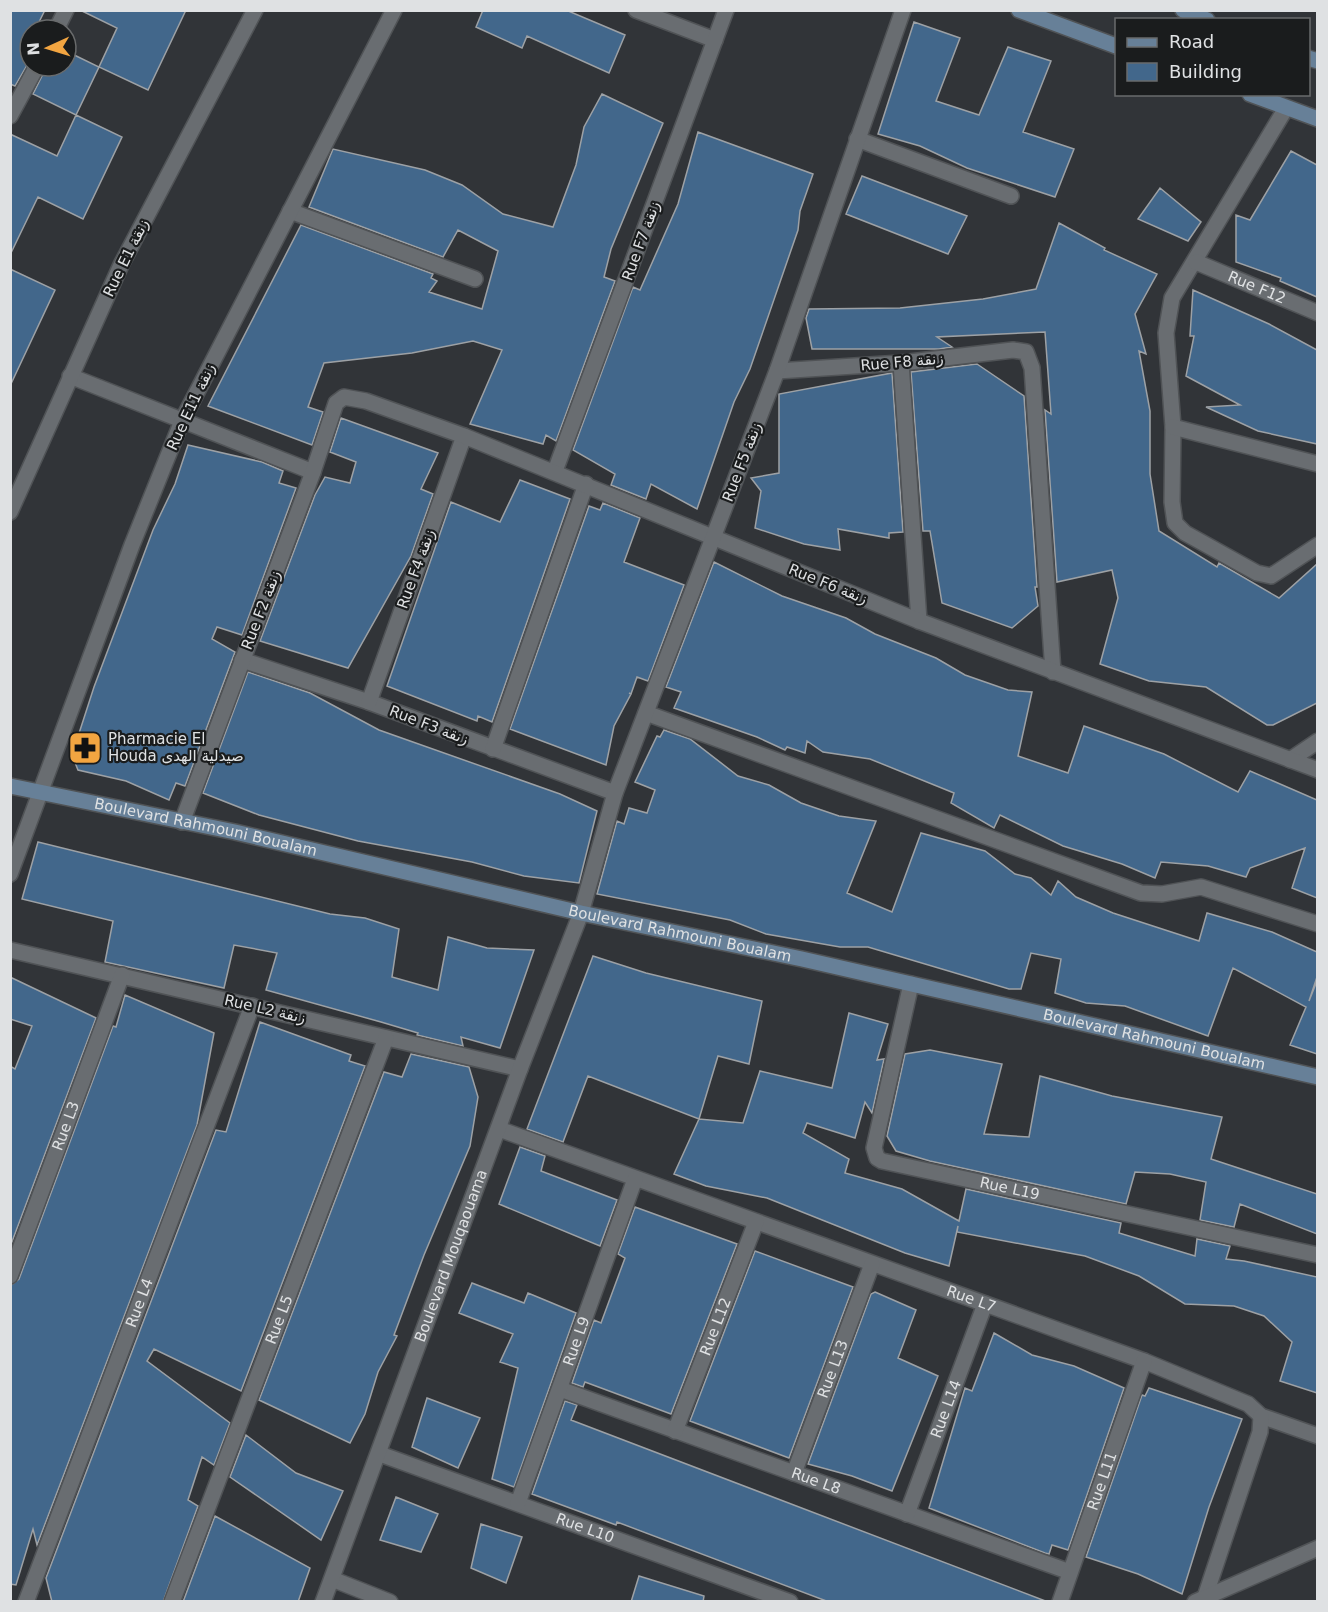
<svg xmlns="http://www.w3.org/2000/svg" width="1328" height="1612" viewBox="0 0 1328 1612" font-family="'DejaVu Sans','Noto Naskh Arabic',sans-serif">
  <rect width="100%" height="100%" fill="#313438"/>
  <path fill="#42678b" stroke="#9da1a5" stroke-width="1.5" d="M10 10H45L35 30H30V60L15 86 10 84Z
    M80 10H186L148 90 99 67 117 28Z
    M483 10H566L625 35 609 73 527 36 522 48 476 27Z
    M914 22 960 38 936 101 979 115 1008 47 1051 61 1023 132 1074 149 1055 197 967 168 920 146 878 134Z
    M66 51 99 67 76 115 33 94 47 66H66Z
    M602 94 663 123 611 249 604 277 615 281 556 441 546 435 543 444 470 424 502 350 473 341 412 353 324 363 308 407 323 412 312 445 208 406 301 225 433 274 431 278 437 281 429 292 482 309 498 251 458 230 443 257 309 207 333 149 425 170 462 185 503 214 553 227 576 165 584 127Z
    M76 115 122 137 83 219 38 197 10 255V134L57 156Z
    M698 132 813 174 800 211 798 230 750 369 734 402 697 509 651 484 646 499 611 485 615 474 573 450 633 287 640 290 678 204Z
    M1291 151 1317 165V297L1280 281 1281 278 1236 262V215L1250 220Z
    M862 176 967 216 948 254 846 214Z
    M1160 188 1201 222 1188 241 1138 219Z
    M1059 223 1105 248 1104 250 1157 274 1135 314 1146 354 1139 351 1150 411V474L1159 531 1217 567 1219 563 1279 598 1317 564V703L1273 725H1267L1206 687 1149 681 1100 664 1118 598 1112 570 1057 582 1045 410 1051 414 1045 332 937 337 952 347 939 349H812L806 318 809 309 900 308 983 299 1036 289Z
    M10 269 55 290 10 386Z
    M1193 290 1269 324 1317 350V444L1258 431 1206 407 1240 405 1186 376 1194 336H1190Z
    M977 364 1024 396 1037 587H1035L1038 606 1012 628 942 603 930 531H923L911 372Z
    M892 373 903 532 889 533V538L838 529 840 550 804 544 755 528 761 491 751 478 779 473V394Z
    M341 418 438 453 421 489 433 494 411 556 348 668 260 641 315 495 325 477 350 483 356 462 330 452Z
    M188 445 262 462 283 471 279 483 296 488 242 635 217 627 212 639 235 652 185 786 176 783 169 800 126 781 78 770 72 755 94 687 153 530 175 484Z
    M520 480 570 499 492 722 478 716 477 721 387 686 451 502 500 522Z
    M603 503 640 518 624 562 684 585 648 681 637 677 631 694 629 693 631 694 614 726 606 765 510 729 589 506 600 510Z
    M714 562 782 596 846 618 875 634 936 658 965 675 1008 690 1032 692 1018 756 1068 773 1084 726 1164 754 1238 792 1250 771 1317 800V898L1292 888 1305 848 1250 868 1246 877 1208 866 1161 862 1155 878 1122 864 1063 846 1000 815 994 828 951 803 954 793 870 759 823 752 807 741 805 753 787 747 785 750 757 737 674 708 681 692 666 687Z
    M248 672 310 693 379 730 560 794 597 811 579 883 524 876 472 862 358 841 259 815 203 793Z
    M664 730 690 739 738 776 769 785 801 803 839 816 876 821 847 893 892 912 921 833 985 851 1015 874 1031 878 1051 895 1058 881 1076 897 1113 913 1199 941 1207 913 1272 932 1317 952V977L1309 1001 1317 981V1054L1290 1045 1306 1007 1233 968 1208 1036 1125 1006 1086 1003 1055 993 1061 959 1031 953 1021 989H1009L868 947H840L766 934 730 920 597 894 617 821 624 824 629 808 647 813 655 790 635 782 657 736 660 737Z
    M38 842 330 914 365 918 399 929 392 977 438 990 448 937 487 948 534 950 500 1048 461 1037 463 1046 417 1035 418 1033 381 1022 266 990 277 953 234 945 224 988 105 962 113 921 22 899Z
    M593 956 646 973 762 1001 749 1064 718 1056 699 1119 588 1076 563 1142 527 1129Z
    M10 977 96 1018 10 1247V1066L15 1069 32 1026 10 1019Z
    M125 995 214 1033 197 1125 37 1545 33 1529 16 1585 10 1584V1286L19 1279 113 1026 116 1027Z
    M849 1013 888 1024 877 1060 884 1059 872 1113 865 1102 855 1138 807 1123 803 1133 849 1159 845 1173 902 1189 959 1221 966 1189 1121 1223 1119 1233 1195 1256 1197 1239 1230 1246 1226 1259 1244 1261 1317 1277V1393L1280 1381 1292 1342 1264 1316 1234 1306 1185 1304 1139 1276 1085 1256 957 1232 958 1226 949 1266 905 1253 767 1198 706 1186 674 1174 699 1119 743 1123 760 1071 832 1088Z
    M260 1022 351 1055 349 1061 365 1066 241 1391 154 1349 147 1361 230 1423 214 1465 202 1457 188 1500 198 1506 163 1602H52L46 1578 216 1130 226 1132Z
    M930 1050 1002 1064 984 1134 1029 1137 1040 1076 1112 1096 1222 1117 1211 1159 1317 1194V1234L1240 1204 1234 1227 1200 1220 1206 1182 1170 1174 1135 1172 1126 1204 930 1161 896 1151 887 1136 905 1054Z
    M411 1054 469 1067 478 1097 470 1146 424 1255 394 1335 397 1336 378 1372 365 1414 350 1443 259 1400 384 1072 402 1077Z
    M520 1147 545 1156 541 1171 617 1200 600 1246 499 1204Z
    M635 1207 737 1244 671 1414 585 1382 583 1387 572 1383 594 1320 601 1323 625 1258 618 1254Z
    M755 1251 853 1287 789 1458 690 1421Z
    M472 1283 524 1303 528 1293 576 1313 514 1487 492 1479 518 1368 500 1362 513 1334 459 1313Z
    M875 1292 916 1310 898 1358 938 1376 892 1491 852 1476 808 1464 871 1294Z
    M994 1333 1032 1355 1074 1366 1124 1388 1068 1550 1052 1545 1049 1554 1045 1553 929 1508 965 1388 972 1391Z
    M1149 1388 1242 1419 1209 1507 1182 1594 1138 1574 1086 1557 1142 1395 1145 1396Z
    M427 1398 480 1418 458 1468 412 1447Z
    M565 1401 577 1405 571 1420 1048 1602H829L617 1522 616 1525 532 1494Z
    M246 1435 296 1473 343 1491 321 1540 230 1477Z
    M396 1497 438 1514 421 1552 380 1540Z
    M215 1516 310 1568 298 1602H183Z
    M481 1524 522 1537 506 1583 471 1568Z
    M639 1576 704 1596 703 1602H631Z"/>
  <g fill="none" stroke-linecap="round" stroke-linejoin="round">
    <defs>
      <g id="street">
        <path d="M636 10 715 40"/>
        <path d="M56 30 66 10"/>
        <path d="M1286 108 1172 298 1166 333 1173 427 1172 502 1175 523 1185 533 1257 573 1271 576 1318 545"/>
        <path d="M10 116 37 66"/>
        <path d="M857 139 1011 196"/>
        <path d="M290 211 475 279"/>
        <path id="s1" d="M1196 262 1318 313"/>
        <path d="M901 363 919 621"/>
        <path d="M777 371 901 363 1013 350 1026 352 1032 368 1053 672"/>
        <path d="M70 376 313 472"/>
        <path d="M1173 427 1318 464"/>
        <path d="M555 471 726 10"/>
        <path d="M10 512 121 265 255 10"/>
        <path d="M242 660 369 702 615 793"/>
        <path d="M369 702 464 436"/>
        <path d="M646 713 1141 893 1162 894 1201 887 1318 924"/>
        <path d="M493 749 586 484"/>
        <path d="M1290 760 1318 741"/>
        <path d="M182 822 313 472 336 403 344 397 366 401 464 436 919 621 1318 770"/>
        <path d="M10 874 132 545 182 421 394 10"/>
        <path d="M10 950 520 1069"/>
        <path id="s2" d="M911 984 874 1148 877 1158 882 1161 1318 1255"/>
        <path id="s3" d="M499 1129 1144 1361 1248 1404 1261 1416 1318 1436"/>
        <path id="s4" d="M10 1276 122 975"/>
        <path id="s5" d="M560 1389 1070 1572"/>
        <path id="s6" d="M675 1431 756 1222"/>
        <path id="s7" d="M380 1454 790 1602"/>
        <path id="s8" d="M794 1473 872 1264"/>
        <path id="s9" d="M518 1503 635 1179"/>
        <path id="s10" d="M907 1514 985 1304"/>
        <path d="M332 1579 390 1602"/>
        <path d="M1205 1597 1260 1432 1261 1416"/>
        <path id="s11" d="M26 1602 252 1006"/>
        <path id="s12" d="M172 1602 386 1038"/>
        <path id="s13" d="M323 1602 520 1069 581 913 615 793 777 371 903 10"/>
        <path id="s14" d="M1060 1602 1144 1361"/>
        <path d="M1195 1602 1318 1548"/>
      </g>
      <g id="secondary">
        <path d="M1019 10 1116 46"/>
        <path d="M1183 10 1207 20"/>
        <path d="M1308 58 1318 61"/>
        <path d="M1250 94 1318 119"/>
        <path id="s15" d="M10 786 235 832 581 913 802 959 1318 1077"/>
      </g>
    </defs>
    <use href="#street" stroke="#505356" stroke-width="18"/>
    <use href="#secondary" stroke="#505356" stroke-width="18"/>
    <use href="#street" stroke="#696d71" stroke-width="15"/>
    <use href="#secondary" stroke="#678098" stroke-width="15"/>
  </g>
  <defs>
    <symbol id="pharmacy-square" viewBox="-11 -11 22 22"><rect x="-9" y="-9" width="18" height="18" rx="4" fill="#f2a541" stroke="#1a1c1d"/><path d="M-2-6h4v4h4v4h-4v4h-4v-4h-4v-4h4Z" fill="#111"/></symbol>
  </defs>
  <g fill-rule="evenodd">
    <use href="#pharmacy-square" x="66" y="729" width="38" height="38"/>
  </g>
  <g text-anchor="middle" stroke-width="4.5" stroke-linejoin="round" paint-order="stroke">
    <g font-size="15" fill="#dfe1e3" stroke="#1a1c1d">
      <text transform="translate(641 241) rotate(-70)" y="5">Rue F7 زنقة</text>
      <text transform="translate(126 258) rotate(-64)" y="5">Rue E1 زنقة</text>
      <text dy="5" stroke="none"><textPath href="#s1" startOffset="66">Rue F12</textPath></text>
      <text transform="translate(902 362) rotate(-5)" y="5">Rue F8 زنقة</text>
      <text transform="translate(191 407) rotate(-65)" y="5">Rue E11 زنقة</text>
      <text transform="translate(742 462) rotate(-69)" y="5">Rue F5 زنقة</text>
      <text transform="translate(416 569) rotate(-70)" y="5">Rue F4 زنقة</text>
      <text transform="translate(828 584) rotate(22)" y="5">Rue F6 زنقة</text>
      <text transform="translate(261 610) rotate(-69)" y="5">Rue F2 زنقة</text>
      <text transform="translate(429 725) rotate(21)" y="5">Rue F3 زنقة</text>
      <text dy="5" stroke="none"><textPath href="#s15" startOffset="200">Boulevard Rahmouni Boualam</textPath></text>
      <text dy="5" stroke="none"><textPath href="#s15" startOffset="686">Boulevard Rahmouni Boualam</textPath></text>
      <text transform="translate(265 1009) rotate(13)" y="5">Rue L2 زنقة</text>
      <text dy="5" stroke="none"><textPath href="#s15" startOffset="1172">Boulevard Rahmouni Boualam</textPath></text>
      <text dy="5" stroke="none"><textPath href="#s4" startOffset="160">Rue L3</textPath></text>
      <text dy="5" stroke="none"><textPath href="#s2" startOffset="315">Rue L19</textPath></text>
      <text dy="5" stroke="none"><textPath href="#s13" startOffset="369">Boulevard Mouqaouama</textPath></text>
      <text dy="5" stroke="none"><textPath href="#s3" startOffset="502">Rue L7</textPath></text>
      <text dy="5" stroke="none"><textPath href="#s11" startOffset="320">Rue L4</textPath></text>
      <text dy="5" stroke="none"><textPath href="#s12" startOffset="302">Rue L5</textPath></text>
      <text dy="5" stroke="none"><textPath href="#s6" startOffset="112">Rue L12</textPath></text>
      <text dy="5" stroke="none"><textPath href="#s9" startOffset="172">Rue L9</textPath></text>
      <text dy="5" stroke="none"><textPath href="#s8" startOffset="111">Rue L13</textPath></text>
      <text dy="5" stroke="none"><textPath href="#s10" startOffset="112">Rue L14</textPath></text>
      <text dy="5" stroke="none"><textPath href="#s5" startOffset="272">Rue L8</textPath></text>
      <text dy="5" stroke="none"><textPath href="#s14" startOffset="128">Rue L11</textPath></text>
      <text dy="5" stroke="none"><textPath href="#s7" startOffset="218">Rue L10</textPath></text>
    </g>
    <g font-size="15" fill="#dfe1e3" stroke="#1a1c1d" text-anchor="start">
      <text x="108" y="744">Pharmacie El<tspan x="108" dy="17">Houda صيدلية الهدى</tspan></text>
    </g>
  </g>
  <rect width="1328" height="1612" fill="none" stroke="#dfe1e3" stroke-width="24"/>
  <rect x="1115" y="18" width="195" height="78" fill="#1a1c1d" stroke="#696b6c" stroke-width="1.5"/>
  <rect x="1127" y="38" width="30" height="9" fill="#678098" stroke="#696b6c" stroke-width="1.5"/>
  <text x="1169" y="48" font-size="18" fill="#dfe1e3">Road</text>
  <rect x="1127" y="63" width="30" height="18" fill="#42678b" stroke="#696b6c" stroke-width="1.5"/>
  <text x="1169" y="78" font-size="18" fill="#dfe1e3">Building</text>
  <g transform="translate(48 48) rotate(266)"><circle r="28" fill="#1a1c1d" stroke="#696b6c" stroke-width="1.5"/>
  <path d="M0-4.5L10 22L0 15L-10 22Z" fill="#f2a541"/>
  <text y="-9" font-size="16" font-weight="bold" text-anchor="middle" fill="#dfe1e3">N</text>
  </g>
</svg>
